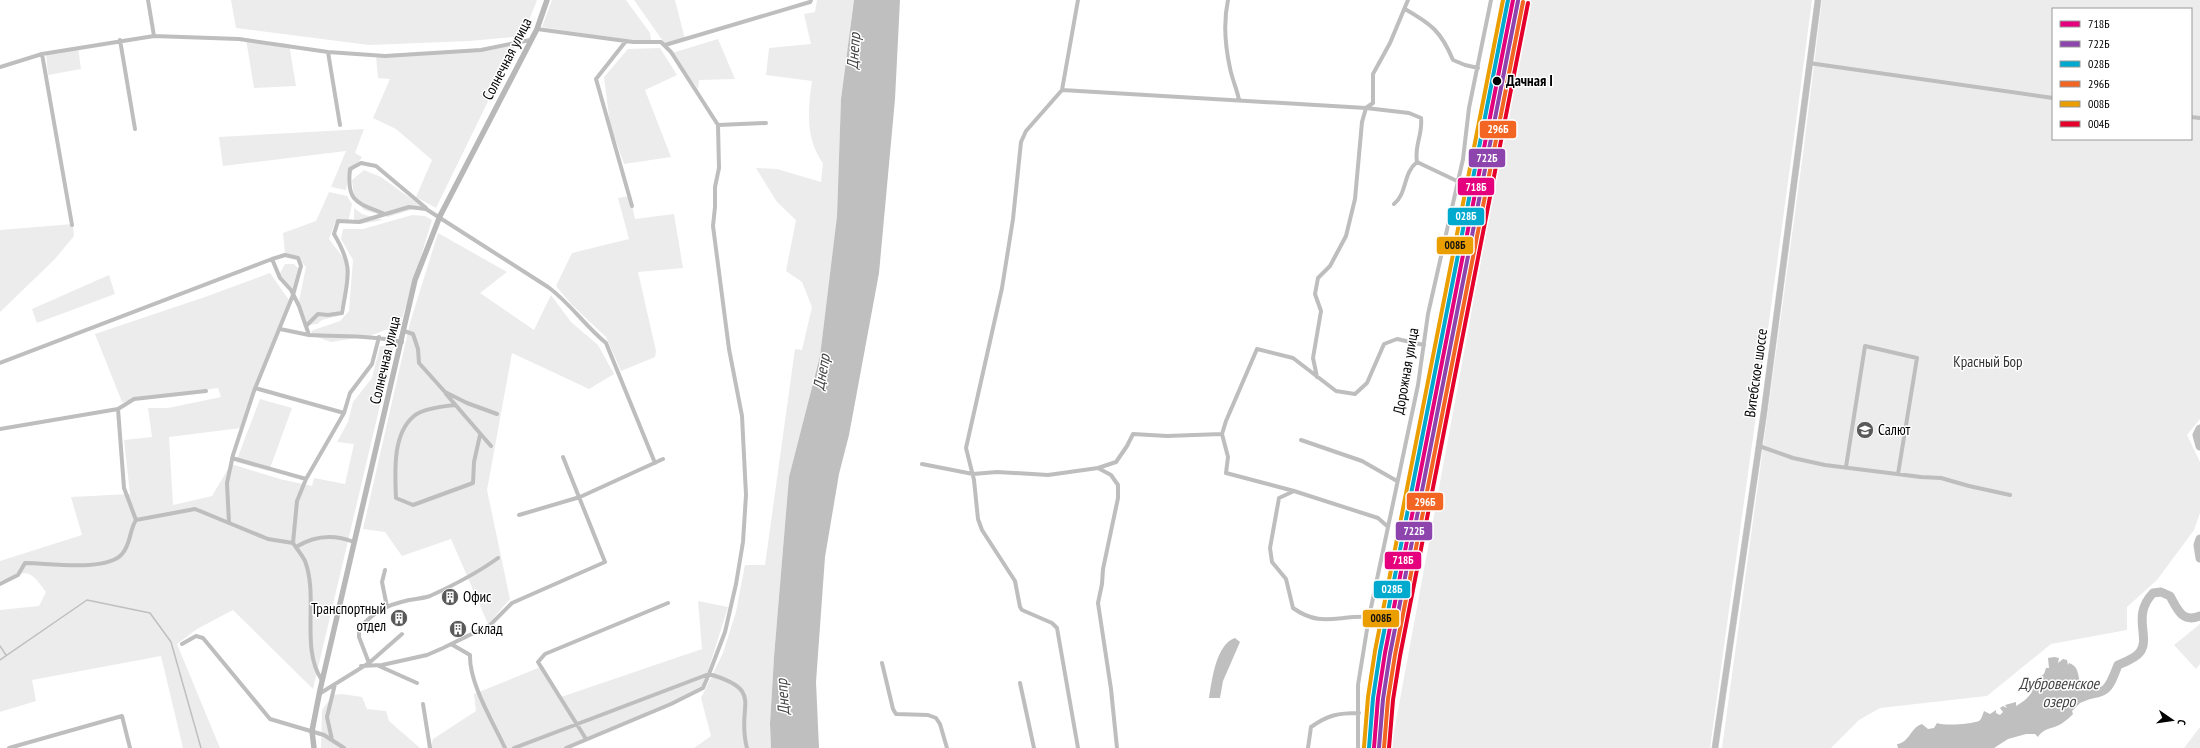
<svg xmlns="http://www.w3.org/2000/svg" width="2200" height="748" viewBox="0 0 2200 748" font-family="'PT Sans Narrow',sans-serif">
  <rect width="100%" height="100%" fill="#fff"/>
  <path fill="#ececec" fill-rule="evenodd" d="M231 0H537L523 36 470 41 369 45 236 28Z
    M552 0H626L650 33 651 40H626L542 27Z
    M634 0H675L685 39 665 44Z
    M817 0H854L841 99 837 216 820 356 789 477 774 657 770 724 771 748H694L711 736 701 698 723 653 736 612 745 565H765L795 349 802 350 812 307 802 282 786 271 796 220 777 202 756 168 777 169 821 182 823 163C805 139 808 109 812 81L766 75 769 48 811 44 804 14 815 12Z
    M1529 0H1812C1780 250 1744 499 1710 748H1391Z
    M1822 0H2200V419L2187 435 2200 462V513L2194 530 2157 580 2127 607V630L2051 644 1987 696 1880 708 1859 720 1831 748H1722L1803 154ZM2053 9H2191V139H2053Z
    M246 39 289 44 296 86 254 88Z
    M718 39 735 79 699 80 698 89 672 53Z
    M515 46 436 208 416 197 432 160 396 129 373 118 390 79 378 78 376 56Z
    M78 47 81 69 48 75 46 53Z
    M660 48 677 75 645 90 671 157 624 164 610 124 604 77 628 49Z
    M364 129 355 153 362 157 348 178 346 190 331 187 346 151 223 166 219 137Z
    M364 170 381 177 428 211 414 209 388 217 364 210 354 196 352 180Z
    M329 192 347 196 352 204 348 223 335 222 329 239 348 264 344 296 338 316 322 320 317 324 308 325 299 301 306 267 297 257 285 253 283 233 316 221Z
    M630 196 635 219 674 214 683 268 638 272 656 351 655 357 621 371 606 337 571 304 556 286 572 253 629 239 618 198Z
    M354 208 362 214 383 220 361 224 354 220Z
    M412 215 425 216 432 220 400 325 369 336 331 342 314 336 311 331 340 321 349 311 353 260 341 239 343 229H363Z
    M73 224 74 236 55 259 0 312V230Z
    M438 233 507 272 480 293 534 330 551 295 571 322 598 345 614 374 589 389 512 353 487 490 510 599 488 624 451 539 402 556 385 532 363 529 410 323Z
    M285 264H294L299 269 293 294 279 275Z
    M270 273 291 303 241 428 169 437 173 505 212 496 231 464 280 479 312 486 314 478 345 484 354 444 337 442 348 422 353 402 372 378 380 346H394L313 689 233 610 197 629 177 644 220 748H183L161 656 32 680 36 701 0 712V610L39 606 46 592C28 567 27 571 0 581V561L82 535 71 497 130 494 124 440 152 437 148 408H168L221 397 218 388 122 402 95 334 205 297Z
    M109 275 115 294 37 323 32 309Z
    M260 399 292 408 269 471 236 462Z
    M698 601 728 607 702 690 564 748H430L433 739 476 711 474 694 543 666 561 697 702 649Z
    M2200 624V664L2196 669 2174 645Z
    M342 694 362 697 367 709 386 711 389 721 420 748H321L322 710 333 695Z
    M2200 727V748H2184Z"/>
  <path fill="#bfbfbf" d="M854 0H900L895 99 879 273 849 435 839 474 825 557 816 682 819 748H771L770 724 774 657 789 477 820 356 837 216 841 99Z
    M1235 638 1240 642 1223 681 1220 698H1209C1212 680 1216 644 1235 638Z
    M2054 657 2059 658 2058 663 2063 659 2067 660 2068 665 2069 663C2080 667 2077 676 2081 683L2087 684 2090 689 2094 690 2095 697 2080 703 2072 711 2073 714C2070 717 2066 721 2061 724 2052 729 2043 728 2038 737L2035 734H2026L2008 739 1994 748H1898L1897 744C1909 743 1911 727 1922 724L1928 729 1934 728 1937 723C1945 726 1972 724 1979 721 1982 719 1983 713 1984 711L1990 714 1996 710V713L2000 715 2003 712 2000 708 2003 706 2007 708 2005 705 2016 702V706C2024 702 2032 694 2033 689L2036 688 2037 679 2044 674 2046 668H2049L2048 658Z"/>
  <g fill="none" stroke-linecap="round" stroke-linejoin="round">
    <path stroke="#bfbfbf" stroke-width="1.5" d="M0 646 6 655
      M0 660 87 600 150 613 171 642 201 748"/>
    <path stroke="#bfbfbf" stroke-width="9" d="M2200 429 2197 435 2200 446
      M2200 539 2198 545 2200 558
      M2083 695C2109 694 2109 687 2118 665 2125 662 2136 658 2140 652 2151 637 2131 616 2153 593L2161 592 2170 596C2178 610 2182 623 2200 616"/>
    <defs>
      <path id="primary" d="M1715 748 1764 412 1818 0"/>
    </defs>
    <use href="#primary" stroke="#dbdbdb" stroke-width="7"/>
    <path stroke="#bebebe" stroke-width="4" d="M148 0 154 36 239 39 328 52 385 56 481 50 530 40
      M1078 0 1062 90 1366 108 1409 113 1421 118C1423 134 1414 146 1417 162L1457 181
      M1228 0C1223 23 1225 45 1230 68 1232 79 1237 89 1239 100
      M1405 9C1431 24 1441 31 1453 60L1465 65 1478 68
      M120 40 135 129
      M626 41 596 79 632 206
      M665 45 810 2 811 0
      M328 52 340 125
      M42 54 72 225
      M1809 63 2053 98
      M0 67 42 54 154 36
      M1062 90 1026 131 1021 142 1013 219 1002 288 966 448 974 480 978 519 982 530 1015 581 1020 607 1022 610 1052 623 1057 628 1078 748
      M2191 117 2200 118
      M718 125 766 123
      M1394 204C1407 194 1403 173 1417 162
      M385 214C358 203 346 203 350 169L361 163 376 166 426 208
      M306 326 318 314 328 315 342 313C348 276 354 268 334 234L338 221 359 222 409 207 426 209 548 287C570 303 585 326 606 343L655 463
      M280 329 309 335
      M404 331 413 334 418 349 419 363 445 392 467 403 497 414
      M0 363 272 259 280 278 291 290 299 306 309 335C340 337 371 335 402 342
      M1317 377 1313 358 1321 311 1315 294 1318 278 1330 266 1346 236 1355 199 1362 122 1366 108 1373 103V74L1390 43 1408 0
      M255 388 344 413 350 393 372 364 379 337
      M446 394 491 446
      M455 405C445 406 422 409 414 416 392 434 395 473 396 498L413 505 473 483 474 462 480 435
      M118 409 124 488 136 520 195 509 229 523 227 483 233 455 254 391 293 295 301 266 298 258 285 255 272 259
      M0 429 118 409 134 399 206 391
      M1222 434 1228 457 1226 473 1294 491 1378 518 1387 526
      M1301 440 1362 461 1397 481
      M1759 446 1793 458 1825 465 1921 477 1941 478 1969 486 2010 495
      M232 458 306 479 344 413
      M922 464 973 474 997 472 1048 475 1098 468 1111 475 1118 485V498L1103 569 1102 584 1098 603 1111 689 1117 748
      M1846 467 1865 346 1917 358 1898 474
      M1098 468 1116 462 1127 446 1133 434 1167 436 1222 434 1226 421 1257 349 1293 358 1336 391 1355 394 1367 383 1384 344 1397 339 1424 345
      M1294 491 1279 498 1270 548 1272 562 1286 579 1293 608C1321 628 1337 615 1369 617
      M519 515 580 497 663 459
      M229 523 268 539 293 543 297 501 306 479
      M293 543C297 549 302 555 305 561 319 597 300 649 322 680
      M296 547C315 535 334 534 354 542
      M385 570 382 582 387 607
      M0 584 18 575 25 563C48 563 107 572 122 554 131 544 129 531 136 520
      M182 644 196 636 203 638 270 719 324 735 344 748
      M451 644 470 655C469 683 493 722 505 748
      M369 663 359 637V628C377 610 384 606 409 600 416 599 424 598 430 596 454 585 476 574 498 558
      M882 663 893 709 896 714 928 715 936 718 940 724 947 748
      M361 666 382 665 427 655 443 648 490 625 512 603 605 562 563 457
      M379 666 417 683
      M1020 683 1034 748
      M319 694 369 663 402 634
      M423 704 430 748
      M586 739 538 662 545 654 668 603
      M332 740 327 717 335 684
      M9 748 122 716 130 748
      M514 748 709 674 725 632 736 584 743 542 746 495 742 416 729 349 713 226 715 207V187L719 168 718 125 671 52 661 42H633L537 29
      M566 748 671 704 703 688 709 674C767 691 735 705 747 748
      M1308 748 1311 727C1328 715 1338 713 1359 713
      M1358 748V685L1369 617 1418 385 1428 314 1463 159 1469 108 1491 0"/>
    <path stroke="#b8b8b8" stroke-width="5.5" d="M314 748 312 731 320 690 415 280 440 216 537 29 547 0"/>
    <use href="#primary" stroke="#bebebe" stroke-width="6"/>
    <defs>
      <path id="rail-1" d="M1374 748 1378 698 1385 653 1513 0"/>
      <path id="rail-2" d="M1379 748 1383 699 1390 654 1518 1"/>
      <path id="rail-3" d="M1369 748 1373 698 1380 652 1508 0"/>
      <path id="rail-4" d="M1384 748 1388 699 1395 655 1523 2"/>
      <path id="rail-5" d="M1364 747 1368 697 1375 651 1503 0"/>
      <path id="rail-6" d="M1389 748 1393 700 1400 656 1528 3"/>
    </defs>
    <use href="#rail-1" stroke="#fff" stroke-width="7"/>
    <use href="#rail-2" stroke="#fff" stroke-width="7"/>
    <use href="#rail-3" stroke="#fff" stroke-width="7"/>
    <use href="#rail-4" stroke="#fff" stroke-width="7"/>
    <use href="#rail-5" stroke="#fff" stroke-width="7"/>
    <use href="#rail-6" stroke="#fff" stroke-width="7"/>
    <use href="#rail-1" stroke="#e5007d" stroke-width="4"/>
    <use href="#rail-2" stroke="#8e44ad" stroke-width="4"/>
    <use href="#rail-3" stroke="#00a9ce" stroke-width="4"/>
    <use href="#rail-4" stroke="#f26522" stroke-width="4"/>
    <use href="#rail-5" stroke="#eb9e00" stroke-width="4"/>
    <use href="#rail-6" stroke="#e4002b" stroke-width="4"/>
  </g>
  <defs>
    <symbol id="school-disc" viewBox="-11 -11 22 22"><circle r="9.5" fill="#595959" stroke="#fff"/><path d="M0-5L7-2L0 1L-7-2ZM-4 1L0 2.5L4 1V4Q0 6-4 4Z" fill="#fff"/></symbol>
    <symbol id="building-disc" viewBox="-11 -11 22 22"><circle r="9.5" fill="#595959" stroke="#fff"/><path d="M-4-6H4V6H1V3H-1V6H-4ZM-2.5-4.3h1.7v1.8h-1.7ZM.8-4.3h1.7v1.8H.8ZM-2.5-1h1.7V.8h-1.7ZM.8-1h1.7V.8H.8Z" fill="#fff"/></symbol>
  </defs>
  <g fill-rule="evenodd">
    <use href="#school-disc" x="1855" y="420" width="20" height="20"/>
    <use href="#building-disc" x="440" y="587" width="20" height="20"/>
    <use href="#building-disc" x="389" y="608" width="20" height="20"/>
    <use href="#building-disc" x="448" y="619" width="20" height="20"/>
  </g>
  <circle fill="#000" stroke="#fff" stroke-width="1.5" cx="1497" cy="81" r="5"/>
  <g text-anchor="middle" stroke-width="3" stroke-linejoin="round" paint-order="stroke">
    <g font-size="15" fill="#000" stroke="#fff">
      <text transform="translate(507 59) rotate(-63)" y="5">Солнечная улица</text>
      <text transform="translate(385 360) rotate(-77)" y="5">Солнечная улица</text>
      <text transform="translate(1406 371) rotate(-80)" y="5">Дорожная улица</text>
      <text transform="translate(1756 373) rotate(-82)" y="5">Витебское шоссе</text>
    </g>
    <g font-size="15" font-weight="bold" fill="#000" stroke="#fff" text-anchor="start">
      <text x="1506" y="86">Дачная I</text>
    </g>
    <g font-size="15" fill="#333" stroke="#fff">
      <text x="1988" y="367">Красный Бор</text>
    </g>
    <g font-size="15" fill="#000" stroke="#fff" text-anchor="start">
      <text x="1878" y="435">Салют</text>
      <text x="463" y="602">Офис</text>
      <text x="386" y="614" text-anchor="end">Транспортный<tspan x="386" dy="17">отдел</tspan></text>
      <text x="471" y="634">Склад</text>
    </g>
    <g font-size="16" font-style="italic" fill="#444" stroke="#fff">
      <text transform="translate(853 51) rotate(-86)" y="6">Днепр</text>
      <text transform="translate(821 372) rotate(-80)" y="6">Днепр</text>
      <text x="2059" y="689">Дубровенское<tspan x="2059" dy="18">озеро</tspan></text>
      <text transform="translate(782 697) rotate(-94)" y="6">Днепр</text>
    </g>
  </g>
  <g stroke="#fff" stroke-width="1.5">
    <rect x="1479" y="120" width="38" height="19" rx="4" fill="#f26522"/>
    <rect x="1468" y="148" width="38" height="20" rx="4" fill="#8e44ad"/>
    <rect x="1457" y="177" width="38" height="19" rx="4" fill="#e5007d"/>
    <rect x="1447" y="207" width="38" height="19" rx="4" fill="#00a9ce"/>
    <rect x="1436" y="236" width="38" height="19" rx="4" fill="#eb9e00"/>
    <rect x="1406" y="492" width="38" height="19" rx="4" fill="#f26522"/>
    <rect x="1395" y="521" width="38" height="20" rx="4" fill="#8e44ad"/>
    <rect x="1384" y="551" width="38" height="19" rx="4" fill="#e5007d"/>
    <rect x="1373" y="580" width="38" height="19" rx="4" fill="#00a9ce"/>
    <rect x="1362" y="609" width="38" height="19" rx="4" fill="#eb9e00"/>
  </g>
  <g font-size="11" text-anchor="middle" font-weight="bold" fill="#fff">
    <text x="1498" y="133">296Б</text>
    <text x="1487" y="162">722Б</text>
    <text x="1476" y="191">718Б</text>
    <text x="1466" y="220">028Б</text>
    <text x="1425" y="506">296Б</text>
    <text x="1414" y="535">722Б</text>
    <text x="1403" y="564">718Б</text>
    <text x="1392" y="593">028Б</text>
  </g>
  <g font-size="11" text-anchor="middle" font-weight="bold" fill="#111">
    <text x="1455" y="249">008Б</text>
    <text x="1381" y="622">008Б</text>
  </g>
  <rect x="2052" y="8" width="140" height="132" fill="#ffffff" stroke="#999999"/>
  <rect x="2060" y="21" width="20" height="6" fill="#e5007d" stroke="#999999"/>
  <text x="2088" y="28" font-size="12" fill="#000000">718Б</text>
  <rect x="2060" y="41" width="20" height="6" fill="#8e44ad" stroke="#999999"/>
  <text x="2088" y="48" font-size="12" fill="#000000">722Б</text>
  <rect x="2060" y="61" width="20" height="6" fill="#00a9ce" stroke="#999999"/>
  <text x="2088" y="68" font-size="12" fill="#000000">028Б</text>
  <rect x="2060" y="81" width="20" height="6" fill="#f26522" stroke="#999999"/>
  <text x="2088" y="88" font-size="12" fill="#000000">296Б</text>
  <rect x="2060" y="101" width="20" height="6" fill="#eb9e00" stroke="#999999"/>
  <text x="2088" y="108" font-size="12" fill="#000000">008Б</text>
  <rect x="2060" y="121" width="20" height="6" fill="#e4002b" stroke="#999999"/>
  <text x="2088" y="128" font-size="12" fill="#000000">004Б</text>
  <g transform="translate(2172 720) rotate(103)" stroke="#ffffff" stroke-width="3" paint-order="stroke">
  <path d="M0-3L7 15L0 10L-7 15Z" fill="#000000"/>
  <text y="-6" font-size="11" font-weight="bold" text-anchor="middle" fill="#000000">С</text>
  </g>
</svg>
